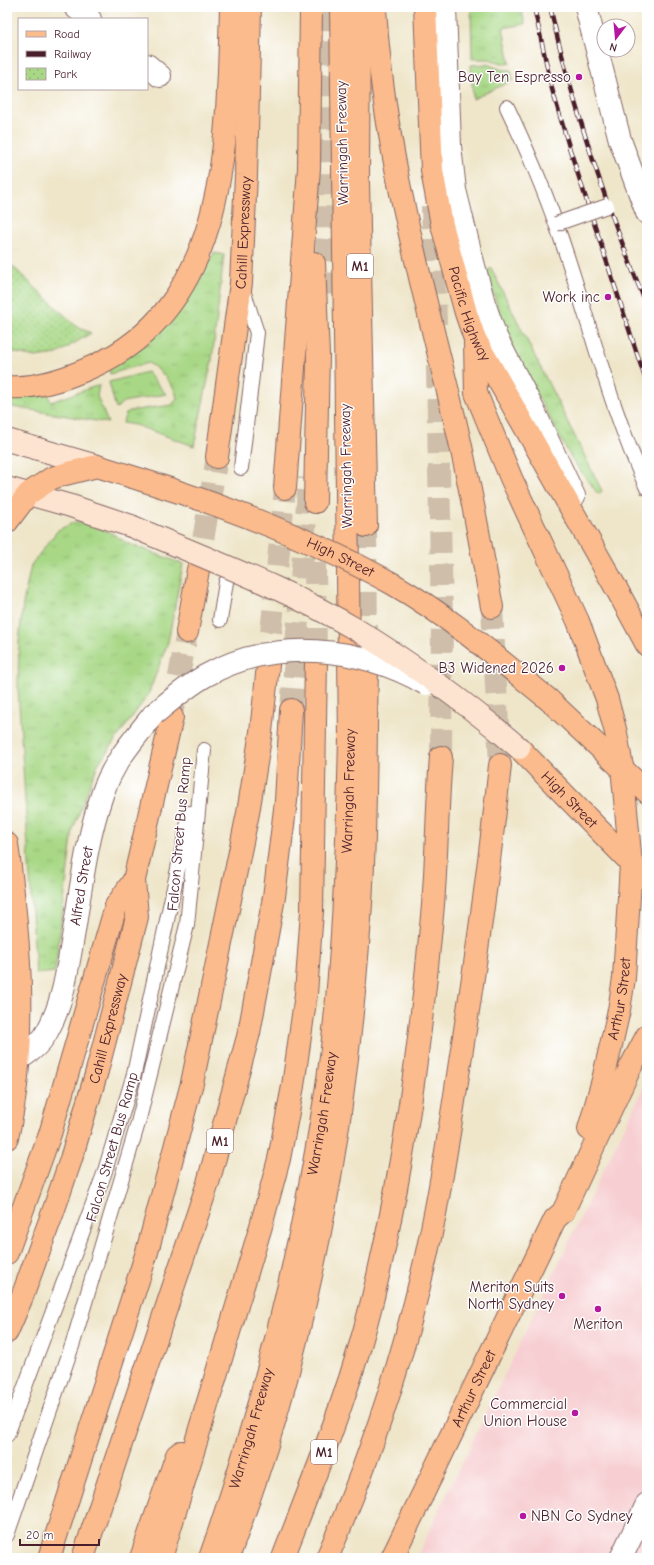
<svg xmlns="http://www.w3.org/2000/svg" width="654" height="1565" viewBox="0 0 654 1565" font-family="'Comic Neue',sans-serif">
  <defs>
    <pattern id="grass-tufts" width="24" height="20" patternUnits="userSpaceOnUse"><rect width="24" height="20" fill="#a8d886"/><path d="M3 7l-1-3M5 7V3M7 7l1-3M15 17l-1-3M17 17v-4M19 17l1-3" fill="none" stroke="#92b974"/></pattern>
    <pattern id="park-dots" width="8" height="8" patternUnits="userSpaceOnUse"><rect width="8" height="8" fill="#a8d886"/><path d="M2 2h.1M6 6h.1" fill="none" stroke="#92b974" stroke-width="1.8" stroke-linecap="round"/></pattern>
  </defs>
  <rect width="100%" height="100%" fill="#fff"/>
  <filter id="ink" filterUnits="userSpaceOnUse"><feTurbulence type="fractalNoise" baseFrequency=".025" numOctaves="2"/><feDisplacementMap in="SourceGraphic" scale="8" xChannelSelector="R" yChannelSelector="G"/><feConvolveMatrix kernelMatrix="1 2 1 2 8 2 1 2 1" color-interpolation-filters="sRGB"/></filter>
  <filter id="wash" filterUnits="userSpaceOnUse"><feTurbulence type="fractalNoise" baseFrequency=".012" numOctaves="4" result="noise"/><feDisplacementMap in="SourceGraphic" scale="16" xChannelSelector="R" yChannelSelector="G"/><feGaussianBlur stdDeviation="0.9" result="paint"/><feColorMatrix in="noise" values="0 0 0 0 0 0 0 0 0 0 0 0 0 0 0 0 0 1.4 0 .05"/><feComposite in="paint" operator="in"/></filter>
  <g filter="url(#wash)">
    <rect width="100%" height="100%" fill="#efe6ca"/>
    <path fill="#f7cfd2" d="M647 1080V1558H416Z"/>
    <path fill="url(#grass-tufts)" stroke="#797c58" d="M471 7H521L525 24 503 28 510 63 506 64 489 59H472Z
      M487 64 502 70H511L513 80 473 99 471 65Z
      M214 253 224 255 212 360 194 446 135 425 123 423 125 415 129 411 172 405 177 399C177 388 159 368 148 363L110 374 109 370 150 341 181 307 195 288Z
      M491 268 602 491 598 494 571 458 507 339 487 271Z
      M147 372 166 394 123 402 116 409 109 382Z
      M99 385 97 396 108 423 7 406V393L45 388 51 402Z
      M77 521 110 532 127 543 183 564 168 642 148 695 98 764 73 829 55 972 36 974 18 688 19 642 23 604 31 565 58 530Z"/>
    <path fill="url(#park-dots)" stroke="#797c58" d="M7 261 77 327 91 333 57 354 35 357 7 351Z"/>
  </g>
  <g filter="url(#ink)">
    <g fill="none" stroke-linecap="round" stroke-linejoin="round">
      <path stroke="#cebeaa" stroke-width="22" stroke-dasharray="22 11" stroke-linecap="butt" d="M432 206 436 324
        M323 294 328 229 329 7
        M437 366 442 619 441 757
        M366 526 367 652
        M315 562 316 660
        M198 570 217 457
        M492 607 500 765
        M268 665 285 488
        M173 710 187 632
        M291 710 309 478"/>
      <defs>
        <path id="service" d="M507 107C525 145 542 184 556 224 587 310 608 405 647 488
          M241 468 257 333 243 290
          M220 620 226 582
          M7 1435 104 1174 134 1074 190 813
          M7 1535 73 1343 138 1123 187 925 204 750"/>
        <g id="minor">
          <path d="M75 7 90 19"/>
          <path d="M445 7 450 146 455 190 471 255 484 303 496 337 533 409 574 496"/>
          <path d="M586 7 620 140 647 213"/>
          <path d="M147 65 160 76"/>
          <path id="s1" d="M7 1064C24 1058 40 1046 48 1030 62 1005 66 977 71 949 80 898 85 844 102 795 112 764 133 740 154 714"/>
          <path d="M621 1558 647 1504"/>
        </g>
        <path id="secondary" d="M7 440 97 466
          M7 488 71 506 131 526"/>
        <g id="primary">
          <path d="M7 522 28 494 52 478 65 474 97 466 142 480"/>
          <path d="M616 588 647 645"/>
          <path d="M549 700 647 792"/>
          <path id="s2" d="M519 748 647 879"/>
          <path d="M7 844C20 941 29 1042 7 1138"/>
          <path id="s3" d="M589 1129 603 1080 619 1010 624 978 631 864 622 767"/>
          <path id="s4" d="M392 1558 555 1219 563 1212 631 1066 647 1036"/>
        </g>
        <g id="motorway">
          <path d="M359 7 358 183 366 526"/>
          <path d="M375 7C383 151 424 290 457 429 471 488 481 548 492 607"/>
          <path id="s5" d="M425 7 432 171 442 225 466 313 475 339 616 588"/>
          <path d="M314 263 318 355 315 502"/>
          <path d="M475 342 476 393 511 478 578 621 607 699 616 733 622 767"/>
          <path d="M7 387C36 389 68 378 94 366 231 303 227 135 231 7"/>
          <path id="s6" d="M217 457 241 283 246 175 250 7"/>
          <path d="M285 488 309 168 311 7"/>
          <path d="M187 632 198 570"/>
          <path d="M7 1253 50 1134 116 906 134 880"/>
          <path id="s7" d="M7 1332 22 1297 53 1212 71 1159 97 1071 137 917 134 880 172 717"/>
          <path d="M49 1558 147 1252 192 1083 248 813 261 732 268 665"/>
          <path d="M83 1558 208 1183 249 1033 274 897 286 801 291 710"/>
          <path d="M141 1558 177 1455 181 1452"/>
          <path d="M161 1558 261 1226 279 1159 293 1086 306 994 312 911 316 660"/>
          <path id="s8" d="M210 1558C253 1436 286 1311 310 1185 319 1137 328 1088 333 1039 344 939 348 838 350 737L341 7"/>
          <path d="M228 1558C245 1511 262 1464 276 1415 320 1263 346 1103 358 945 366 853 365 760 367 667"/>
          <path d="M283 1558C315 1474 351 1389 372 1301 404 1171 421 1038 433 905 437 856 437 806 441 757"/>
          <path d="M327 1558C371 1457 406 1351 429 1243 443 1179 452 1114 462 1049 477 955 490 860 500 765"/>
        </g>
      </defs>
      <use href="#service" stroke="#846563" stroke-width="16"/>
      <use href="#minor" stroke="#846563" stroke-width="24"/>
      <use href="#secondary" stroke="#846563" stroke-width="24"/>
      <use href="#primary" stroke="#846563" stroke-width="24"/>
      <use href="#motorway" stroke="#846563" stroke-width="24"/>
      <use href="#service" stroke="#fff" stroke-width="14"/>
      <use href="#minor" stroke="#fff" stroke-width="22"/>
      <use href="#secondary" stroke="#fde4d1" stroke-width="22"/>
      <use href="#primary" stroke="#fbbb8c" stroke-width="22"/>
      <use href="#motorway" stroke="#fbbb8c" stroke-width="22"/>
      <defs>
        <path id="rail" d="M534 7 552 89 570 150 647 384
          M550 7C574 110 607 209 647 306"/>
      </defs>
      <use href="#rail" stroke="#4a1f2b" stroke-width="4.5"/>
      <use href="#rail" stroke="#fff" stroke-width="3" stroke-dasharray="9" stroke-linecap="butt"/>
      <defs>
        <path id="service-bridge" d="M556 224 607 206"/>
        <path id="minor-bridge" d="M154 714C170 701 186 687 205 676 274 637 359 646 426 684"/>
        <path id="secondary-bridge" d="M131 526C207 559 286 588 357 630 414 665 468 704 519 748"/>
        <g id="primary-bridge">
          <path id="s9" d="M142 480C228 507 314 540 393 584 450 617 499 659 549 700"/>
        </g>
      </defs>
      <use href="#service-bridge" stroke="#846563" stroke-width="16" stroke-linecap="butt"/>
      <use href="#minor-bridge" stroke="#846563" stroke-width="24" stroke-linecap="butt"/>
      <use href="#secondary-bridge" stroke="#846563" stroke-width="24" stroke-linecap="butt"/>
      <use href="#primary-bridge" stroke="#846563" stroke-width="24" stroke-linecap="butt"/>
      <use href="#service-bridge" stroke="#fff" stroke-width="14"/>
      <use href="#minor-bridge" stroke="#fff" stroke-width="22"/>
      <use href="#secondary-bridge" stroke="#fde4d1" stroke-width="22"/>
      <use href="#primary-bridge" stroke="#fbbb8c" stroke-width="22"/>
    </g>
  </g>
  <g fill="#b5179e" stroke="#fff" stroke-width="1.5">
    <circle cx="579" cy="77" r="4"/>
    <circle cx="608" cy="297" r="4"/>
    <circle cx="562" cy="668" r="4"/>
    <circle cx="562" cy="1296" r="4"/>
    <circle cx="598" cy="1309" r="4"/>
    <circle cx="575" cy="1413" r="4"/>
    <circle cx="523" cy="1516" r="4"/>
  </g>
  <g text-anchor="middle" stroke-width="3" stroke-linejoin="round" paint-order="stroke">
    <g fill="#fff" stroke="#80626b" stroke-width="1">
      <rect x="347" y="254" width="26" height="24" rx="3"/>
      <rect x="207" y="1129" width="26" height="24" rx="3"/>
      <rect x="311" y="1440" width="26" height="24" rx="3"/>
    </g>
    <g font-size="14" font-weight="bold" fill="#4a1f2b">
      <text x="360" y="271">M1</text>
      <text x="220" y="1146">M1</text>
      <text x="324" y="1457">M1</text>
    </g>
    <g font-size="15" fill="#4a1f2b" stroke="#fff" text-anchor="end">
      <text x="571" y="82">Bay Ten Espresso</text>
      <text x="600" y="302">Work inc</text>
      <text x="554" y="673">B3 Widened 2026</text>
      <text x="554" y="1292">Meriton Suits<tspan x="554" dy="17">North Sydney</tspan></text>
      <text x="598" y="1329" text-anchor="middle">Meriton</text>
      <text x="567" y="1409">Commercial<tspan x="567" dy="17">Union House</tspan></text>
      <text x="531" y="1521" text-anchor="start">NBN Co Sydney</text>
    </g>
    <g font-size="15" fill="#4a1f2b" stroke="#fff">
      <text transform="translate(342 143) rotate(-91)" y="5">Warringah Freeway</text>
      <text dy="5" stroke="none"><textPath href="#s6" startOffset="226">Cahill Expressway</textPath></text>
      <text dy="5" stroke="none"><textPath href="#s5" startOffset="312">Pacific Highway</textPath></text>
      <text transform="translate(346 466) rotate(-91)" y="5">Warringah Freeway</text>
      <text dy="5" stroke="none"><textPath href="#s9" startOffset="213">High Street</textPath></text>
      <text dy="5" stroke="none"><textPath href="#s8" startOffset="783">Warringah Freeway</textPath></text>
      <text dy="5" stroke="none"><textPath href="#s2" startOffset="72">High Street</textPath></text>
      <text transform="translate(179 834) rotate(-85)" y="5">Falcon Street Bus Ramp</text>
      <text dy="5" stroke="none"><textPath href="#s1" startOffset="203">Alfred Street</textPath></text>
      <text dy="5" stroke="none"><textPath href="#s3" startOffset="134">Arthur Street</textPath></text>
      <text dy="5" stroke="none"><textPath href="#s7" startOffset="320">Cahill Expressway</textPath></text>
      <text dy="5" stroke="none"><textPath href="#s8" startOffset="459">Warringah Freeway</textPath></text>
      <text transform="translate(112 1147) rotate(-74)" y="5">Falcon Street Bus Ramp</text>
      <text dy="5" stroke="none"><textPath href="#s4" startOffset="188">Arthur Street</textPath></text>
      <text dy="5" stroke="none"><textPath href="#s8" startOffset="136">Warringah Freeway</textPath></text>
    </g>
  </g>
  <rect width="654" height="1565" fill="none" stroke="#fff" stroke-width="24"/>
  <rect x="18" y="18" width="130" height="72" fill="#ffffff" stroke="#b7a5aa"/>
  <rect x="26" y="31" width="20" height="6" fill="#fbbb8c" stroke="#b7a5aa"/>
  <text x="54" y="38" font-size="12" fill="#4a1f2b">Road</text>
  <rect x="26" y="51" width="20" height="6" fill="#4a1f2b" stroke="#b7a5aa"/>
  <text x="54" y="58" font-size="12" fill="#4a1f2b">Railway</text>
  <rect x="26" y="68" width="20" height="12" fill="url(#park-dots)" stroke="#b7a5aa"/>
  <text x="54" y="78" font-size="12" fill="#4a1f2b">Park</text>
  <g transform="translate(616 38) rotate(196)"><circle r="19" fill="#ffffff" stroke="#b7a5aa"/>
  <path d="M0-3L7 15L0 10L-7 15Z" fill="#b5179e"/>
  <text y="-6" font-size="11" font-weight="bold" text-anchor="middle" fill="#4a1f2b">N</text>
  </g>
  <path d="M20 1539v6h79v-6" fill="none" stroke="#4a1f2b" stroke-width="2"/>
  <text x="26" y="1539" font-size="12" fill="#4a1f2b" stroke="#ffffff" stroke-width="3" paint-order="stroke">20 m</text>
</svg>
